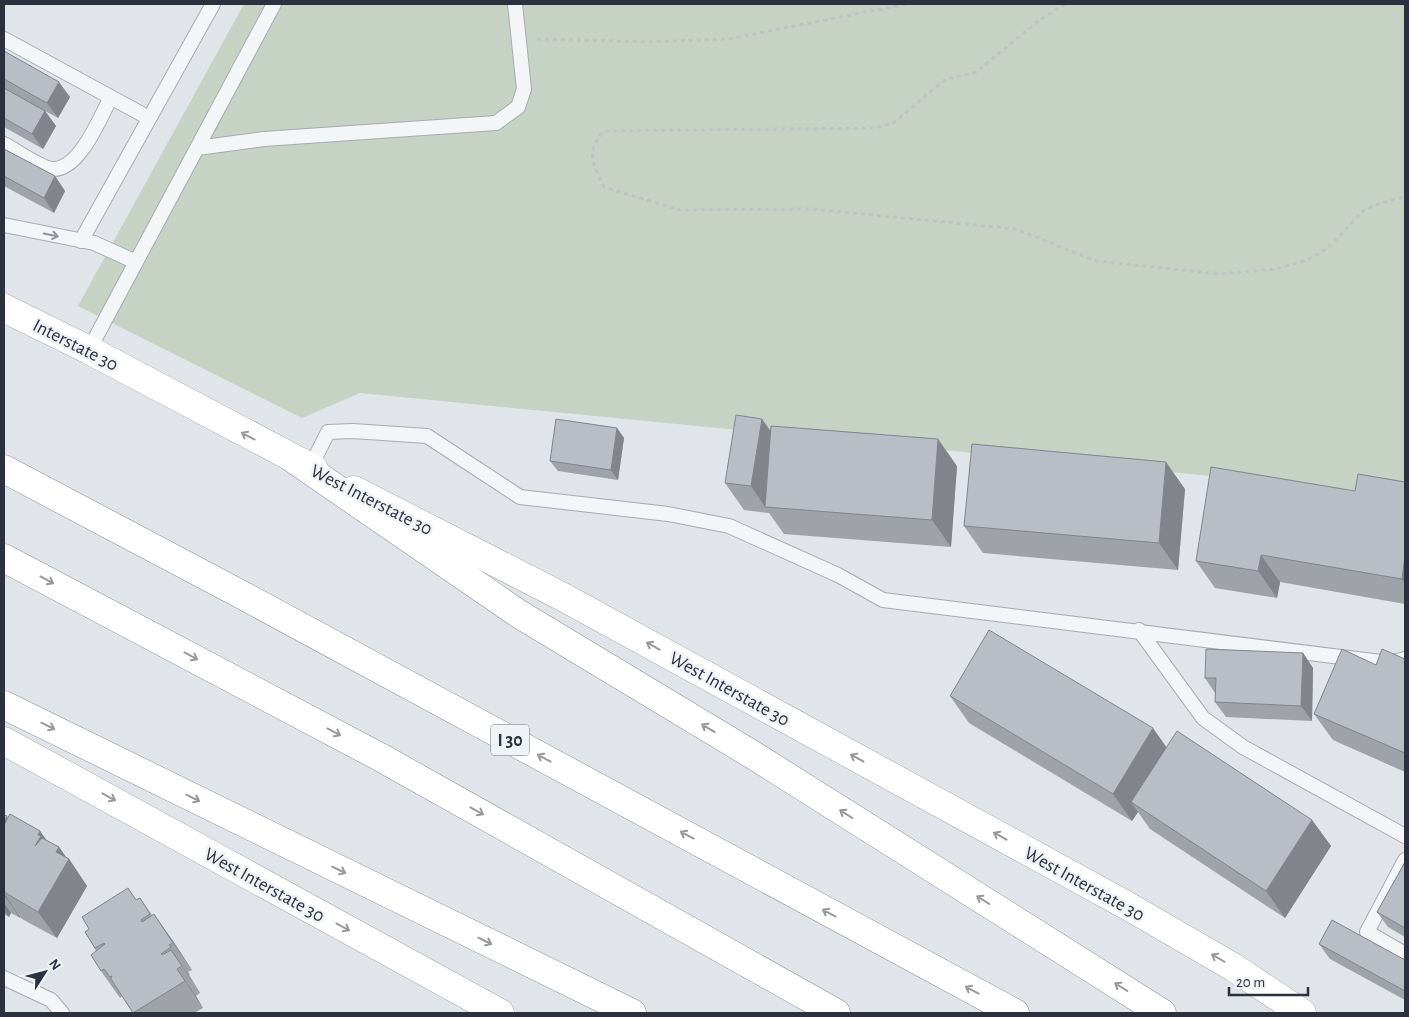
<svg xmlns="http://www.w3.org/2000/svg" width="1409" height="1017" viewBox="0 0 1409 1017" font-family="'Alegreya Sans',sans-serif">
  <rect width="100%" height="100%" fill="#e1e4e9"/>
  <path fill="#c6d2c3" d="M244 4H1405V495L360 393 302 418 78 306Z"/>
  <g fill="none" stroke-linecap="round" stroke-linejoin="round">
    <defs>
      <path id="lane" d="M4 39 149 118
        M4 144C15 150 41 168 52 169 79 171 100 118 111 97
        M197 148 264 139 496 123 518 107 524 89 515 4
        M4 225 94 243 136 262
        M81 241 213 4
        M89 350 274 4
        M310 468 328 432 353 431 427 436 520 497 668 514 729 526 838 575 883 600 1389 663 1405 659
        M1139 630 1203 718 1243 747 1405 836
        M1405 860 1367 932 1405 954
        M4 978 51 1000 62 1013"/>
      <path id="secondary" d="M4 308 89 350 314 469
        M354 490 563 597 1126 905 1233 967 1302 1013
        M4 741 500 1013"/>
      <path id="highway" d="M292 458 519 614 753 755 1162 1013
        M4 469 244 596 1015 1013
        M4 558 380 757 836 1013
        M4 705 632 1013"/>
    </defs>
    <use href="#lane" stroke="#a7abb3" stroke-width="16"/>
    <use href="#secondary" stroke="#a7abb3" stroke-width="29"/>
    <use href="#highway" stroke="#89919e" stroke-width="29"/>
    <path stroke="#bfc2c7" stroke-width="3" stroke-dasharray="4 4" stroke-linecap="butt" d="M1065 4 1037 22 976 72 946 79 893 123 876 128 604 131C585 152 593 164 604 187L680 210 812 209 1016 229 1096 261 1220 274 1275 269 1307 260 1328 248 1363 211 1380 203 1405 197
      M537 39 648 42 728 39 907 4"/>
    <use href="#lane" stroke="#f3f5f7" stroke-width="14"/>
    <use href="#secondary" stroke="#fff" stroke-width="28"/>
    <use href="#highway" stroke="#fff" stroke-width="28"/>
  </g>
  <path fill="#9fa3a9" d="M4 51 70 97 58 118 10 92 45 111 56 126 43 149 4 127Z
    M4 149 55 176 65 191 54 213 4 186Z
    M762 419 770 431 957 466 951 547 784 534 769 513 744 510 725 483Z
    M617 428 624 438 618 480 558 471 550 461Z
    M1405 482V604L1280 582 1277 598 1215 588 1196 561 1355 491Z
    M1185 489 1178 570 983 553 964 526Z
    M1303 653 1313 668 1312 721 1226 717 1215 702V693L1205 678Z
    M1405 659V772L1333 740 1314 714 1376 665Z
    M950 696 1167 747 1312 820 1331 846 1285 918 1150 829 1138 812 1132 821 969 723Z
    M4 815 8 818 40 831 47 841 59 847 66 857 69 859 87 886 57 938 22 919 20 917V918L11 913 9 917 4 914Z
    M1405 862V937L1388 927 1377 912Z
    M128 888 136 900 140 898 152 915 173 941 192 970 188 972 190 974 189 975 200 993 196 996 203 1008 194 1013H133L122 996 120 998 101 971 96 951 85 932 89 929Z
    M1319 944 1405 960V1000L1330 959Z"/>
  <path fill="#82848a" d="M59 82 70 97 58 118 47 103Z
    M45 111 56 126 43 149 32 134Z
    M55 176 65 191 54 213 44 198Z
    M762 419 781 446 765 507 751 486Z
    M617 428 624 438 618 480 611 470Z
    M938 439 957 466 951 547 932 520Z
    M1166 462 1185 489 1178 570 1159 543Z
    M1261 555 1280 582 1277 598 1258 571Z
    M1405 556V584L1402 579Z
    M1303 653 1313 668 1312 721 1301 706Z
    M1153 728 1172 755 1131 802 1138 812 1132 821 1113 794Z
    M1312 820 1331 846 1285 918 1266 891Z
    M40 831 59 858 35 846Z
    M59 847 68 860 69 859 87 886 57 938 38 912 56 852Z
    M4 893 20 917V918L4 895Z
    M4 903 11 913 9 917 4 910Z
    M154 914 173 941 192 970 173 943Z
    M171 950 190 977 200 993 182 966Z
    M177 969 196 996 203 1008Z"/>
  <path fill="#b9bdc5" stroke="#82848a" d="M4 51 59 82 47 103 4 79Z
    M4 88 45 111 32 134 4 118Z
    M4 149 55 176 44 198 4 176Z
    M736 415 762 419 751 486 725 483Z
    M556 419 617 428 611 470 550 461Z
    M771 426 938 439 932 520 765 507Z
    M972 444 1166 462 1159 543 964 526Z
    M1211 467 1355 491 1358 474 1405 482V556L1402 579 1261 555 1258 571 1196 561Z
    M989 630 1153 728 1113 794 950 696Z
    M1206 649 1303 653 1301 706 1215 702 1216 678H1205Z
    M1342 649 1376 665 1382 649 1405 659V753L1314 714Z
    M1177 731 1312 820 1266 891 1131 802Z
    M10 814 40 831 38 835 41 836 35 846 42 838 59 847 56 852 69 859 38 912 4 892 5 890H4V825Z
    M4 815 7 816 4 824Z
    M1405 862V928L1377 912Z
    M128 888 136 900 140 898 150 914 141 920 142 922 154 914 173 943 169 945 171 947 161 954 162 955 171 950 182 966 177 969 185 981 133 1013 111 979 112 976 110 977 104 969 101 971 91 955 105 944 104 943 95 948 85 932 89 929 82 917Z
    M1332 920 1405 960V991L1319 944Z"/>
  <defs><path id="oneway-shaft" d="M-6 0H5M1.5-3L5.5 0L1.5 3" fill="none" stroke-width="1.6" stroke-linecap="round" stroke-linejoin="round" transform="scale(1.25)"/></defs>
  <use stroke="#8f939b" href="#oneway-shaft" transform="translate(51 235) rotate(12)"/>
  <g stroke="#95989f">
    <use href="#oneway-shaft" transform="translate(248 436) rotate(-152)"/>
    <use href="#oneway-shaft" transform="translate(47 580) rotate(28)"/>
    <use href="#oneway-shaft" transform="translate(653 646) rotate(-151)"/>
    <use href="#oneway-shaft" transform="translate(191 656) rotate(28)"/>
    <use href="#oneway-shaft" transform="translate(48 726) rotate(26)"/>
    <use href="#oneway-shaft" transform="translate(708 728) rotate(-149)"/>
    <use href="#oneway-shaft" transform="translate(334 732) rotate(28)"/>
    <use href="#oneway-shaft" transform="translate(544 758) rotate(-152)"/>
    <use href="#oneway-shaft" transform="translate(857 758) rotate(-151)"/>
    <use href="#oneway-shaft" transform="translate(109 797) rotate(29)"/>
    <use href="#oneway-shaft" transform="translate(193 798) rotate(26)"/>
    <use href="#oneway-shaft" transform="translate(477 811) rotate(29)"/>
    <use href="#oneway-shaft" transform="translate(846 814) rotate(-148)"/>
    <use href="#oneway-shaft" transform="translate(687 835) rotate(-152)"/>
    <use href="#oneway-shaft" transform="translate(1000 836) rotate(-151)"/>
    <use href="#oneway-shaft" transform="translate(339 870) rotate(26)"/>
    <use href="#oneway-shaft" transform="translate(983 900) rotate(-148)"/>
    <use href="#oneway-shaft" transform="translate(829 913) rotate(-152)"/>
    <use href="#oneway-shaft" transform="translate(343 927) rotate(29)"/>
    <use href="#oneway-shaft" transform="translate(485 941) rotate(26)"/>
    <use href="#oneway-shaft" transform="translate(1218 958) rotate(-150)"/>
    <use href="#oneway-shaft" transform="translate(1121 987) rotate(-148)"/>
    <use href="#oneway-shaft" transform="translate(972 990) rotate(-152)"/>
  </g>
  <g text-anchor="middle" stroke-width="5" stroke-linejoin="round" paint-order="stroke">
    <rect fill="#f0f3f6" stroke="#666b76" stroke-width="1" x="491" y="724.5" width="38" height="31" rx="4"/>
    <g font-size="18" font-weight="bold" fill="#2b313f">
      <text x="510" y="746">I 30</text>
    </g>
    <g font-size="19" fill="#2b313f" stroke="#f0f3f6">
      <text transform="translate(76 344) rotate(27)" y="7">Interstate 30</text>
      <text transform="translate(372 499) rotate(27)" y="7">West Interstate 30</text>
      <text transform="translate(730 688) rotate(29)" y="7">West Interstate 30</text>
      <text transform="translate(1085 883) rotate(29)" y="7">West Interstate 30</text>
      <text transform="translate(265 884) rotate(29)" y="7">West Interstate 30</text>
    </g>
  </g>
  <rect width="1409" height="1017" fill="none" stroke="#2b313f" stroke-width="10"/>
  <g transform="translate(45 972) rotate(54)" stroke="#f0f3f6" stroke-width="4" paint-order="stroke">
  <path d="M0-4L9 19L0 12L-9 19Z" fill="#2b313f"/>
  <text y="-8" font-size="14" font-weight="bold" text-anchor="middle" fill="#2b313f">N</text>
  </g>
  <path d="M1229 987v8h79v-8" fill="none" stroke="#2b313f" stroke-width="2.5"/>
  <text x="1236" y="987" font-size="15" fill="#2b313f" stroke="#f0f3f6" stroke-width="4" paint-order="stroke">20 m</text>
</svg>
